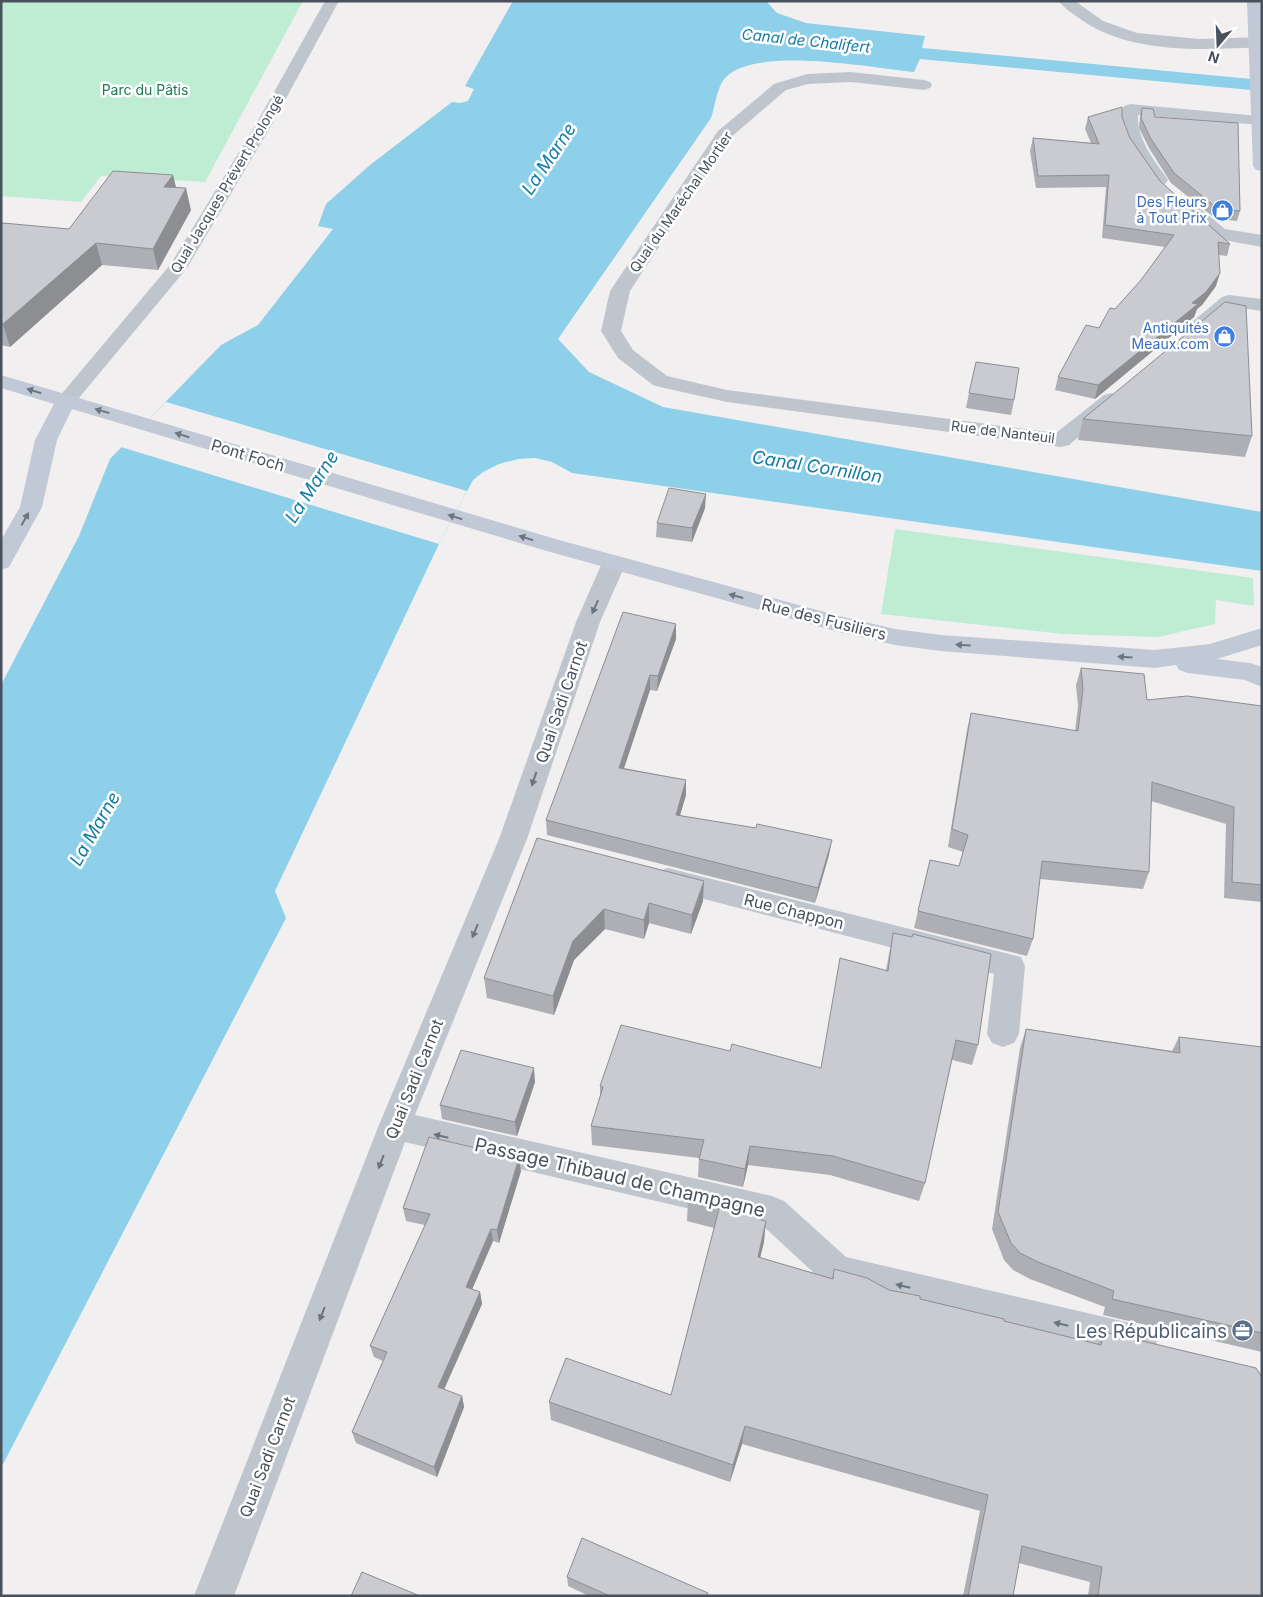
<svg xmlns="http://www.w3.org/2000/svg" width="1263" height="1597" viewBox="0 0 1263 1597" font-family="Inter,sans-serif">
  <rect width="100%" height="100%" fill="#f1efef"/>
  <path fill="#bfedd4" d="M1 1H303L205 182 101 176 81 202 1 196Z
    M895 529 1253 578 1254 606 1216 600 1215 624 1158 637 1063 634 881 614Z"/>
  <path fill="#8ecfe9" d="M513 1H766L777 13 806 23 925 36 922 48 1262 80V91L920 59 914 72C872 68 755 45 725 78 717 87 715 106 711 118L558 339 589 372 663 407 1262 512V571L572 473 552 462 535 458 518 459 499 464 483 472 473 480 439 544 275 891 286 918 1 1468V685L79 536 110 459 221 345 258 325 333 229 318 226 326 204 370 165 452 102 460 103 468 101 474 89 465 86Z"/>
  <path fill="#f1efef" d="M166 402 467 491 439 544 121 447Z"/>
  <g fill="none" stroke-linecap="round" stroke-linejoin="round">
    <path fill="#bec5cd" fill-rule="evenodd" d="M325 1H339L271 126 187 268 73 405 66 407 59 405 55 401 59 397 170 265 255 126Z
      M1059 1H1075L1103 21 1137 33 1200 39 1262 37V47C1201 50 1127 55 1076 16 1070 12 1063 7 1059 1Z
      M851 72 924 80 930 82 932 85 930 88 924 90 851 82 808 84 786 90 730 138 630 291 621 331 633 350 667 376 727 390 1056 433 1104 395 1111 393 1118 395 1122 399 1118 403 1069 445 1061 447 727 402 660 387 653 385 618 358 601 331 610 291 718 131 774 84 807 74Z
      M1130 104 1259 116 1262 117V125L1138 115C1137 140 1154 160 1168 180L1165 184 1159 185 1153 184 1150 180C1139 163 1109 127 1124 106Z
      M1190 204 1196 205 1225 229 1262 235V247L1212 238 1181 209 1184 205Z
      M1229 295 1262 299V311L1233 307C1221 318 1208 335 1191 331L1188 327 1191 323 1222 297Z
      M614 555 622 558 626 563 600 622 527 839 415 1115 772 1196 784 1201 846 1257 1139 1325 1152 1330 1157 1343 1152 1356 1139 1361 837 1288 825 1283 763 1226 405 1142 234 1596H194L379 1125 499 839 576 622 602 563 606 558Z
      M668 868 1021 957 1025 966 1019 1034 1014 1043 1003 1047 992 1043 987 1034 994 974 658 887 654 879 658 871Z"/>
    <path fill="#c0c9d5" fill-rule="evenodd" d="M1247 1H1261L1262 171 1256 170 1253 166Z
      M1 375 559 540 839 616 895 629 941 635 1155 650 1210 644 1262 628V645L1217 659 1250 663 1262 667V687L1245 680 1188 673 1179 670 1176 665 1155 668 941 651 895 645 839 632 543 550 72 409 57 440 42 507 9 567 1 570V540L20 507 35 440 54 404 1 388Z"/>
  </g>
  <path fill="#adafb4" d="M1142 108 1155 117 1240 211 1237 221 1216 219 1171 183 1149 148 1139 128 1140 117Z
    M1088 117H1122L1130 138 1160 181 1230 244 1227 256 1219 255 1216 286 1202 305 1197 309 1194 317 1095 399 1055 390 1058 377 1115 309 1141 280 1165 247 1102 238 1106 187 1036 188 1030 151 1033 138 1091 143 1085 129Z
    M173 175 176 188 191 210 158 270 102 265 10 347 1 345V225L69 229Z
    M969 393 1014 400 1011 415 966 408Z
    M1083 419 1252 436 1245 457 1078 440Z
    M705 508 692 542 656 537 657 523Z
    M676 624V639L657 691 650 690 624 768 686 780V795L680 815 829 855 815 903 547 835 546 820Z
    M1081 668 1147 700 1262 706V902L1224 898 1226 824 1151 801 1149 872 1143 889 1040 879 1033 939 1027 956 914 928 930 860 959 866 963 852 948 847 967 730 971 713 1075 731 1078 706 1076 685Z
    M537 838 703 901 691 934 649 923 644 939 605 929 574 960 554 1015 487 998 484 978Z
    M893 933 978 1045 972 1065 952 1060 925 1183 919 1201 830 1175 748 1165 743 1187 698 1177 699 1158 592 1145 591 1126 600 1096V1086L730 1051 821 1068 886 970Z
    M1026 1029 1172 1051 1179 1037 1262 1047V1352L1103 1315 1105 1307 1030 1279 1013 1270 1004 1260 992 1229 1020 1048Z
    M535 1082 517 1136 442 1119 440 1105Z
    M521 1171 499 1243 493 1241 472 1289 480 1292 482 1304 444 1390 462 1396 464 1407 437 1477 356 1443 352 1432 383 1361 374 1357 370 1346 425 1225 406 1221 403 1208Z
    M688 1200H736V1205L761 1220 764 1242 760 1258 832 1278 834 1269 889 1290 920 1299 1004 1321 1098 1344 1104 1332 1262 1596H1088L1090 1582 1019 1563 1013 1596H963L980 1511 742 1444 730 1482 551 1420 549 1402 671 1395 714 1228 687 1221Z
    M567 1577 707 1596H589L568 1586Z"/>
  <path fill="#8d8e92" d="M173 175 178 196 164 187Z
    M186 188 191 210 158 270 153 249Z
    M96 243 102 265 10 347 3 324Z
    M1220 273 1216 286 1202 305 1197 309 1194 317 1095 399 1098 385 1192 303Z
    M706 494 705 508 692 542V528Z
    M676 624V639L657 691 658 676Z
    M650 675V690L619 783V768Z
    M686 780V795L676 829V815Z
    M832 840 829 855 815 903 818 888Z
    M704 881 703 901 691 934 692 915Z
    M649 903V923L644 939V920Z
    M604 909 605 929 574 960 554 1015 553 996 573 941Z
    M534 1068 535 1082 517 1136 515 1122Z
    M750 1146 748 1165 743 1187 745 1169Z
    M519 1158 521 1171 499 1243 497 1230Z
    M766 1221 764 1242 755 1277 758 1257Z
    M491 1229 493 1241 468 1299 466 1287Z
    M480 1292 482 1304 440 1398 438 1387Z
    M462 1396 464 1407 437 1477 434 1467Z
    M745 1426 742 1444 730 1482 733 1465Z"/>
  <path fill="#c9cbd1" stroke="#8d8e92" d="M1122 107V117L1130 138 1160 181 1230 244 1218 242 1220 273 1206 292 1192 303 1198 304 1098 385 1058 377 1086 325 1099 328 1110 308 1115 309 1141 280 1174 235 1105 225 1109 175 1038 176 1033 138 1099 144 1088 117Z
    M1142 108 1153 109 1155 117 1238 123 1240 211 1218 209 1174 173 1151 139 1141 118Z
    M113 171 173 175 164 187 186 188 153 249 96 243 3 324H1V225L3 223 69 229Z
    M1225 302 1246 306 1252 436 1083 419Z
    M976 362 1019 368 1014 400 969 393Z
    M669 488 706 494 692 528 657 523Z
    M623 612 676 624 658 676 650 675 619 768 686 780 676 815 756 828 757 824 832 840 818 888 546 820Z
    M1081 668 1144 674 1147 700 1187 696 1262 706V885L1232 882 1234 807 1152 782 1149 872 1042 861 1033 939 918 911 930 860 959 866 968 835 952 829 971 713 1078 731 1083 689Z
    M537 838 704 881 692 915 649 903 644 920 604 909 573 941 553 996 484 978Z
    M893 933 912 937 913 934 991 954 978 1045 956 1040 925 1183 833 1156 750 1146 745 1169 699 1159 704 1140 591 1126 603 1087 600 1086 621 1025 730 1051 732 1044 821 1068 840 958 888 971Z
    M1026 1029 1180 1053 1179 1037 1262 1047V1333L1112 1299 1114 1291 1038 1262 1020 1253 1011 1243 998 1212Z
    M461 1050 534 1068 515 1122 440 1105Z
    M429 1137 519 1158 497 1230 491 1229 466 1287 480 1292 438 1387 462 1396 434 1467 352 1432 387 1352 370 1346 430 1214 403 1208Z
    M691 1190 736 1200 735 1205 763 1210 761 1220 766 1221 758 1257 833 1279 834 1269 867 1278 889 1290 920 1296V1299L1004 1319V1321L1101 1345 1104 1332 1256 1368 1262 1377V1596H1098L1102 1567 1022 1546 1013 1596H968L988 1495 745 1426 733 1465 549 1402 566 1358 671 1395 719 1209 688 1200Z
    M582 1538 708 1593 707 1596H610L567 1577Z
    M362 1572 420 1596H351Z"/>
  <defs><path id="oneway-solid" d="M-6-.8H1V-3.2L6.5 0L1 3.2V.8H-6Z" transform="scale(1.25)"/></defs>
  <g fill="#6c7580">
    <use href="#oneway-solid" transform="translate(34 391) rotate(-163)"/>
    <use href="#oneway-solid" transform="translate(102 411) rotate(-164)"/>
    <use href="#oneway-solid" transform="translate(182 435) rotate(-163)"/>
    <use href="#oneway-solid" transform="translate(455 517) rotate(-163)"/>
    <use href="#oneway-solid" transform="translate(25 519) rotate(-61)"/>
    <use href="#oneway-solid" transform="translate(526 538) rotate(-163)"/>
    <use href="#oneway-solid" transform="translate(736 596) rotate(-165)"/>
    <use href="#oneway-solid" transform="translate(963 645) rotate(-176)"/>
    <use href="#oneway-solid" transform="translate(1125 657) rotate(-176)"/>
  </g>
  <g fill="#6b747e">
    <use href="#oneway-solid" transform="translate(595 607) rotate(114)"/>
    <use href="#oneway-solid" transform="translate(534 779) rotate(109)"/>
    <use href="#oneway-solid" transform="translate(475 931) rotate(112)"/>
    <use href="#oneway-solid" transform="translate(441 1136) rotate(-167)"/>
    <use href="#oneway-solid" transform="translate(381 1162) rotate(111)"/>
    <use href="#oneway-solid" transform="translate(903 1286) rotate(-167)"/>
    <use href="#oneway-solid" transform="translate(322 1314) rotate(111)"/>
    <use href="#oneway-solid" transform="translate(1061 1324) rotate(-167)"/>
  </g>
  <defs>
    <symbol id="shop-disc" viewBox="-11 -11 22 22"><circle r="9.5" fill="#3f7fe0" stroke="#fff"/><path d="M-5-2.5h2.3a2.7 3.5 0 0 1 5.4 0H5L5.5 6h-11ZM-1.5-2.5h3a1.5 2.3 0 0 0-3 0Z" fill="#fff"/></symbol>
    <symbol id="office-disc" viewBox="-11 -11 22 22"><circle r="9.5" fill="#5c6f8a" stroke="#fff"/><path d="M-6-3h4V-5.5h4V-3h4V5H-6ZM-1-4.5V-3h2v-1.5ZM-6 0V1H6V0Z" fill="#fff"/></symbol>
  </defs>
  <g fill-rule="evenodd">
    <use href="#shop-disc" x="1210" y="198" width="25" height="25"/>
    <use href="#shop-disc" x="1212" y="324" width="25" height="25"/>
    <use href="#office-disc" x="1230" y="1318" width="25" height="25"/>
  </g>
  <g text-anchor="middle" stroke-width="5" stroke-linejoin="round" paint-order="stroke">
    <g font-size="14" fill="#1b7b51" stroke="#fff">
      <text x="145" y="95">Parc du Pâtis</text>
    </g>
    <g font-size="14" fill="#48515c" stroke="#fff">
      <text transform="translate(227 184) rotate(-59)" y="5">Quai Jacques Prévert Prolongé</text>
      <text transform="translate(681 202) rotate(-55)" y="5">Quai du Maréchal Mortier</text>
      <text transform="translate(1003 432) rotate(7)" y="5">Rue de Nanteuil</text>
    </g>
    <g font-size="14" fill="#366cbe" stroke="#fff" text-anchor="end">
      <text x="1207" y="207">Des Fleurs<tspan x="1207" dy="16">à Tout Prix</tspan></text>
      <text x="1209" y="333">Antiquités<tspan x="1209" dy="16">Meaux.com</tspan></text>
    </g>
    <g font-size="15" font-style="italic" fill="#127ca5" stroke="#fff">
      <text transform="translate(806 41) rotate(6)" y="5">Canal de Chalifert</text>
    </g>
    <g font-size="16" fill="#48515c" stroke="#fff">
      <text transform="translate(248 455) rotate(17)" y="6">Pont Foch</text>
      <text transform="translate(824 619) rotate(14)" y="6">Rue des Fusiliers</text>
      <text transform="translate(561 702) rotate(-71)" y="6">Quai Sadi Carnot</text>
      <text transform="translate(794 911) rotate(14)" y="6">Rue Chappon</text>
      <text transform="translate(414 1079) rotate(-68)" y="6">Quai Sadi Carnot</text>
      <text transform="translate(267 1457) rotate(-69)" y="6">Quai Sadi Carnot</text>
    </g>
    <g font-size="18" font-style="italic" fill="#127ca5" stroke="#fff">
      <text transform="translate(549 159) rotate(-56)" y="6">La Marne</text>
      <text transform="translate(817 467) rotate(9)" y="6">Canal Cornillon</text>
      <text transform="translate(312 487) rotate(-57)" y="6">La Marne</text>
      <text transform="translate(95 829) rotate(-60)" y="6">La Marne</text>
    </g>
    <g font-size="19" fill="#48515c" stroke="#fff">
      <text transform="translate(620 1177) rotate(13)" y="7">Passage Thibaud de Champagne</text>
    </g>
    <g font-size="19" fill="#4e5e75" stroke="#fff" text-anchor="end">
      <text x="1227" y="1338">Les Républicains</text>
    </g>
  </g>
  <rect width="1263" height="1597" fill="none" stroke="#48515c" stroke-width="5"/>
  <g transform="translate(1218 45) rotate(199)" stroke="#ffffff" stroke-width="4" paint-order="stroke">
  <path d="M0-4L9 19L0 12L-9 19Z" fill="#48515c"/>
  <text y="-8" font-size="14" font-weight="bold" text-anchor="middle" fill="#48515c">N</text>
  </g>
</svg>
